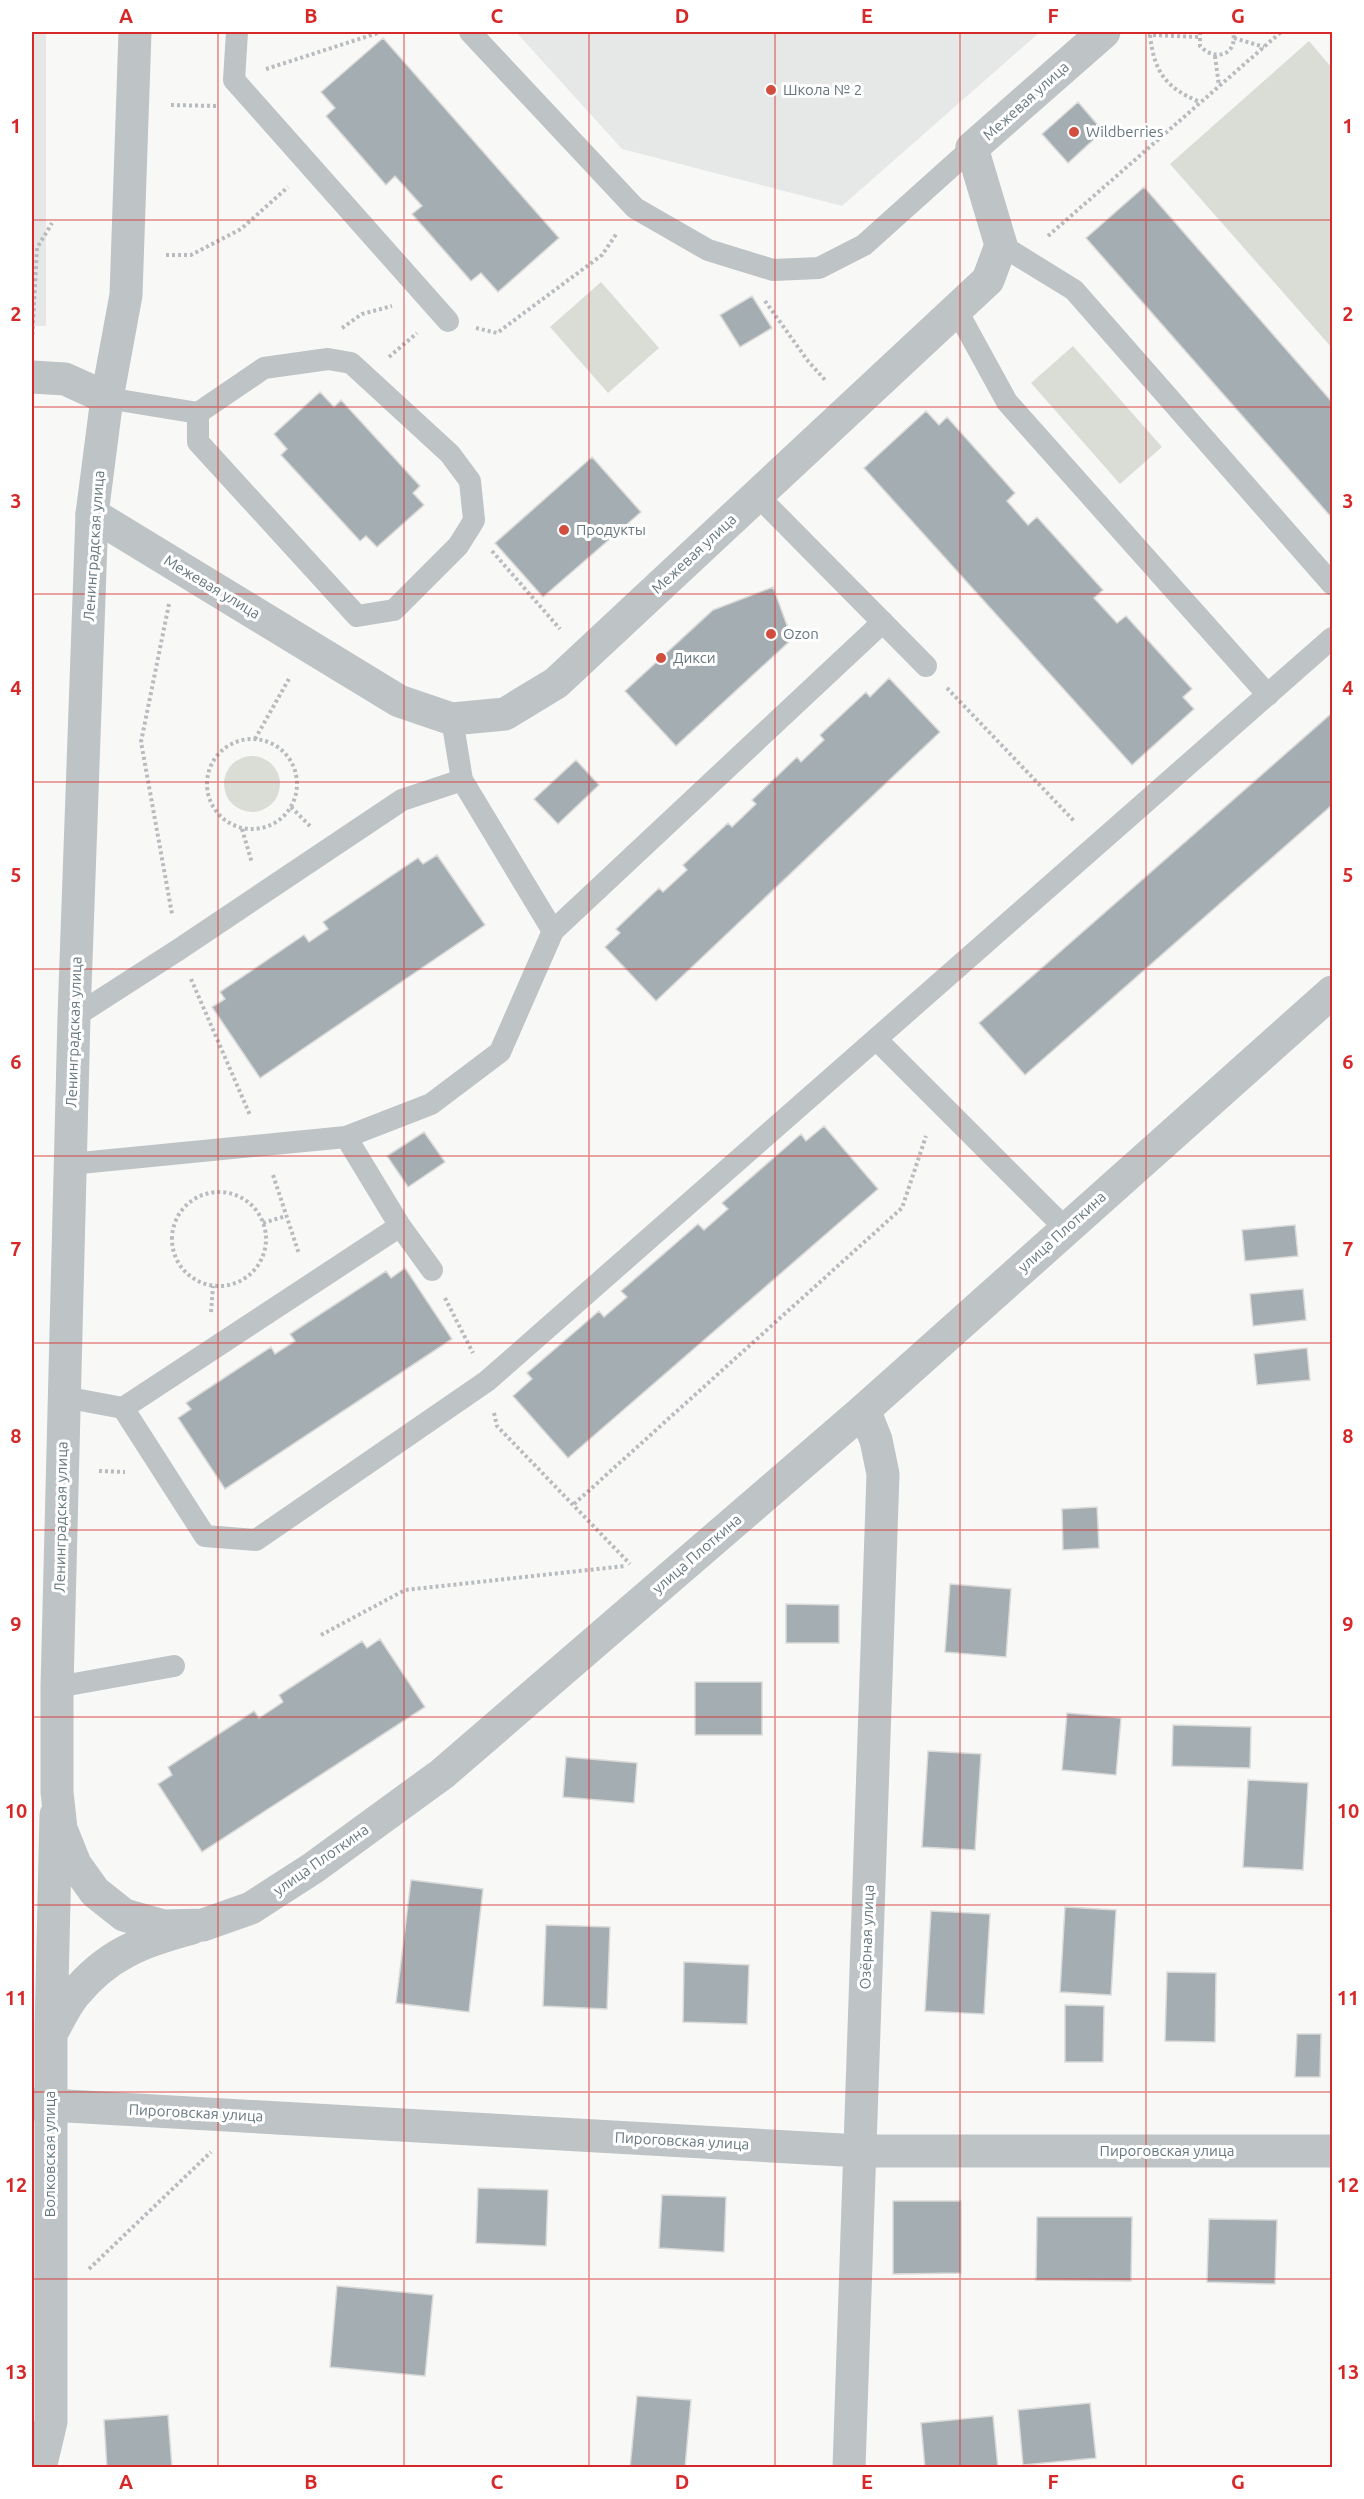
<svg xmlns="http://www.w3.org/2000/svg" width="1364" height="2499" viewBox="0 0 1364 2499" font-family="Ubuntu,sans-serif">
  <rect width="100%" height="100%" fill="#f8f8f7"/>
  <path fill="#e6e8e7" d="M32 32H46V326H32Z
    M516 32H1040L842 206 622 149Z"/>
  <path fill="#d9ddd6" d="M1309 41 1332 68V348L1170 164Z
    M601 282 659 348 608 393 550 327Z
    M1073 346 1162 447 1120 484 1031 383Z
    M224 784a28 28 0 1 1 56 0a28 28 0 1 1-56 0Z"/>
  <path fill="#a4adb1" stroke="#dadad9" stroke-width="1.5" d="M383 38 559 238 498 292 481 273 471 281 412 214 422 206 395 176 386 185 326 116 335 108 321 92Z
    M1078 102 1103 131 1068 163 1042 134Z
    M1144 187 1332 402V518L1086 238Z
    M752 296 772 328 740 347 720 315Z
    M320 392 334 407 341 400 420 486 413 493 424 505 377 547 366 536 360 541 281 455 287 449 274 434Z
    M926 411 939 425 947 417 1015 493 1007 501 1028 525 1037 517 1103 590 1094 598 1117 623 1126 616 1192 689 1183 697 1194 709 1132 765 864 468Z
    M592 457 641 512 543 597 495 543Z
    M773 587 792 639 676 746 625 691 713 610Z
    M889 678 940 732 656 1001 605 947 620 933 616 929 659 888 663 892 687 870 683 865 728 823 732 827 756 804 752 800 797 757 801 762 824 740 820 735 866 692 870 697Z
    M1332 713V805L1025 1075 979 1023Z
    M576 760 599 785 558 824 534 799Z
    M437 855 485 925 260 1078 212 1007 225 999 220 992 304 935 309 942 328 929 323 922 418 858 423 864Z
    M824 1126 878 1189 568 1458 513 1396 532 1379 527 1373 599 1311 604 1317 627 1297 621 1291 698 1224 704 1230 728 1209 722 1203 801 1134 806 1141Z
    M424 1132 445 1162 408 1187 387 1156Z
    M1295 1225 1298 1256 1245 1261 1242 1230Z
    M405 1268 452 1339 225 1489 178 1418 191 1409 186 1403 271 1347 275 1354 295 1341 290 1334 386 1271 391 1278Z
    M1303 1289 1306 1320 1253 1326 1250 1294Z
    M1307 1348 1310 1380 1257 1385 1254 1354Z
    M1097 1507 1099 1548 1063 1550 1062 1509Z
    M950 1584 1011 1589 1006 1657 945 1652Z
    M786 1604 839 1605V1643H786Z
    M380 1639 425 1707 202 1852 158 1784 172 1775 168 1767 254 1711 259 1718 283 1702 279 1695 362 1641 367 1648Z
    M695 1682H762V1735H695Z
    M1067 1713 1121 1718 1116 1775 1062 1770Z
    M1173 1725 1251 1727 1250 1768 1172 1766Z
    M928 1751 981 1754 975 1850 922 1847Z
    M566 1757 637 1763 634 1803 563 1797Z
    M1248 1780 1308 1783 1303 1870 1243 1867Z
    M411 1880 483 1889 469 2012 396 2003Z
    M1065 1907 1116 1910 1111 1995 1060 1992Z
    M931 1911 990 1914 984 2014 925 2011Z
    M546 1925 610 1927 607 2009 543 2006Z
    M684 1962 749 1965 747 2024 683 2022Z
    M1167 1972 1216 1973 1215 2042 1165 2041Z
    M1065 2005 1104 2006 1103 2062H1065Z
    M1297 2034H1321L1320 2077H1295Z
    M478 2188 548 2190 546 2246 476 2243Z
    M662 2195 726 2197 724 2252 659 2248Z
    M893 2201H961V2273L893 2274Z
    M1037 2217H1132L1131 2281 1036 2280Z
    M1209 2219 1277 2220 1275 2284 1207 2282Z
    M337 2286 433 2295 425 2376 330 2367Z
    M637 2396 691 2400 685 2468H630Z
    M1090 2403 1096 2458 1023 2465 1018 2410Z
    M168 2415 172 2468H107L104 2420Z
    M993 2416 998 2468H925L921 2423Z"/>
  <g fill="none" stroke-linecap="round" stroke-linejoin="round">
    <path stroke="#b8bcbe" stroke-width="4" stroke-dasharray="3 3" stroke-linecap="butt" d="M1200 32V46C1215 62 1238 55 1233 32
      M1198 37 1150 35C1154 72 1166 88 1200 102
      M1234 38 1264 47
      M1215 56 1219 86
      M266 69 381 32
      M171 105 216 106
      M1048 236 1281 32
      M166 255H191L241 229 288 187
      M765 301 808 361 826 381
      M342 328 362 314 392 306
      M476 328 497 333 602 255 617 233
      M32 341 37 248 52 223
      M389 357 417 333
      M492 551 560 629
      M169 604 141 742 172 914
      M947 688 1075 822
      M207 784a45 45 0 1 1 90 0a45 45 0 1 1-90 0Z
      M255 739 290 677
      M291 807 310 826
      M242 829 252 863
      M191 979 250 1115
      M273 1175 299 1254
      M172 1239a47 47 0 1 1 94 0a47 47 0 1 1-94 0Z
      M263 1223 286 1216
      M445 1298 473 1353
      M211 1312 213 1286
      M494 1413 497 1426 630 1564
      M99 1471 125 1472
      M574 1504 902 1208 926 1136
      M321 1635 405 1590 625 1566
      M89 2269 211 2152"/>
    <path stroke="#bec3c5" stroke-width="22" d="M237 32 234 80 448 321
      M470 32 635 208 708 250 773 270 819 268 864 245 972 148
      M1001 245 1074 290 1332 584
      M956 309 1007 402 1268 695
      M107 398 198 413 264 368 328 359 351 363 450 454 470 481 474 520 470 527 458 546 394 610 357 616 198 442V413
      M757 495 926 666
      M553 931 883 622
      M74 1017 178 950 402 800 462 780
      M346 1137 431 1104 500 1052 553 931 462 780 452 719
      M400 1226 432 1270
      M1066 1229 876 1039 1332 638
      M64 1397 123 1408 400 1226 346 1137 70 1164
      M123 1408 205 1536 256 1540 487 1381 876 1039
      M57 1687 174 1666"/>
    <path stroke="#bec3c5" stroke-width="33" d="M92 514 399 701 452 719 505 714 556 683 988 280 1001 245 972 148 1104 32
      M51 2030 56 1815
      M32 2104 860 2151H1332
      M40 2468 51 2422V2034C58 2022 65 2006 74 1995 107 1954 143 1941 192 1928
      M849 2468 883 1474 876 1440 864 1410"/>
    <path stroke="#bec3c5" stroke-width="33" d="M135 32 126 295 107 398 92 514 74 1017 57 1687V1792L61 1829 75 1864 95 1892 124 1915 163 1926 203 1925 251 1908 313 1868 442 1774 864 1410 1332 992
      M32 377 65 379 107 398"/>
  </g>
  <path fill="none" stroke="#d62828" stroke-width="1.5" stroke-opacity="0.55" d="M218 32V2468M404 32V2468M589 32V2468M775 32V2468M960 32V2468M1146 32V2468M32 220H1332M32 407H1332M32 594H1332M32 782H1332M32 969H1332M32 1156H1332M32 1343H1332M32 1530H1332M32 1717H1332M32 1905H1332M32 2092H1332M32 2279H1332"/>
  <g fill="#d14d3e" stroke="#fff" stroke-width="2">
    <circle cx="771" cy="90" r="6"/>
    <circle cx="1074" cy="132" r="6"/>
    <circle cx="564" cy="530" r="6"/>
    <circle cx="771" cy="634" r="6"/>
    <circle cx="661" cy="658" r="6"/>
  </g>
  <g text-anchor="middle" stroke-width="6" stroke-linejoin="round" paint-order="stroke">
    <g font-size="15" fill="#66777e" stroke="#fff" text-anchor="start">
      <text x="783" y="95">Школа № 2</text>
      <text x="1086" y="137">Wildberries</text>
      <text x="576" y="535">Продукты</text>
      <text x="783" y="639">Ozon</text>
      <text x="673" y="663">Дикси</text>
    </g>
    <g font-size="15" fill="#66777e" stroke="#fff">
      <text transform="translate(1026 101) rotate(-42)" y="5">Межевая улица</text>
      <text transform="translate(94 546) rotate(-86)" y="5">Ленинградская улица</text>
      <text transform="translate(694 554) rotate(-43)" y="5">Межевая улица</text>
      <text transform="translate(212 587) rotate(31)" y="5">Межевая улица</text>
      <text transform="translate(74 1032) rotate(-88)" y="5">Ленинградская улица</text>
      <text transform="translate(1062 1232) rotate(-42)" y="5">улица Плоткина</text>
      <text transform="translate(61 1517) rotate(-89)" y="5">Ленинградская улица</text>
      <text transform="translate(697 1554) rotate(-41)" y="5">улица Плоткина</text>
      <text transform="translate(321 1860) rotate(-35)" y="5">улица Плоткина</text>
      <text transform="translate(867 1937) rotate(-88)" y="5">Озёрная улица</text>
      <text transform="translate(196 2113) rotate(3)" y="5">Пироговская улица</text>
      <text transform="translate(682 2141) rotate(3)" y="5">Пироговская улица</text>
      <text x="1167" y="2156">Пироговская улица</text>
      <text transform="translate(50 2154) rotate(-90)" y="5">Волковская улица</text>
    </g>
  </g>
  <rect width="1364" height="2499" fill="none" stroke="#ffffff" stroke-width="66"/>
  <rect x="33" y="33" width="1298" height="2433" fill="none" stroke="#d62828" stroke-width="2"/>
  <g font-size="20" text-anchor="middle" font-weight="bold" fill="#d62828">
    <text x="126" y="23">A</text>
    <text x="311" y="23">B</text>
    <text x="497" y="23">C</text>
    <text x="682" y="23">D</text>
    <text x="867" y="23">E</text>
    <text x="1053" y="23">F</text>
    <text x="1238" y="23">G</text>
    <text x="16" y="133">1</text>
    <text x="1348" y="133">1</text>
    <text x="16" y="321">2</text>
    <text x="1348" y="321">2</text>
    <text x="16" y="508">3</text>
    <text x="1348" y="508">3</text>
    <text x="16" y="695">4</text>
    <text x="1348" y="695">4</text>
    <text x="16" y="882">5</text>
    <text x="1348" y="882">5</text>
    <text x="16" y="1069">6</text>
    <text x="1348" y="1069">6</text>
    <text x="16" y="1256">7</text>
    <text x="1348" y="1256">7</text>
    <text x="16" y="1443">8</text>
    <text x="1348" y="1443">8</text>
    <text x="16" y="1631">9</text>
    <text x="1348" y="1631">9</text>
    <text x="16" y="1818">10</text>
    <text x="1348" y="1818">10</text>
    <text x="16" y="2005">11</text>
    <text x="1348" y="2005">11</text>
    <text x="16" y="2192">12</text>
    <text x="1348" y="2192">12</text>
    <text x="16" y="2379">13</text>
    <text x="1348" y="2379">13</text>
    <text x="126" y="2489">A</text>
    <text x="311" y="2489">B</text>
    <text x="497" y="2489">C</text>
    <text x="682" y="2489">D</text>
    <text x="867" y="2489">E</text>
    <text x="1053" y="2489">F</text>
    <text x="1238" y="2489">G</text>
  </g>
</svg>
